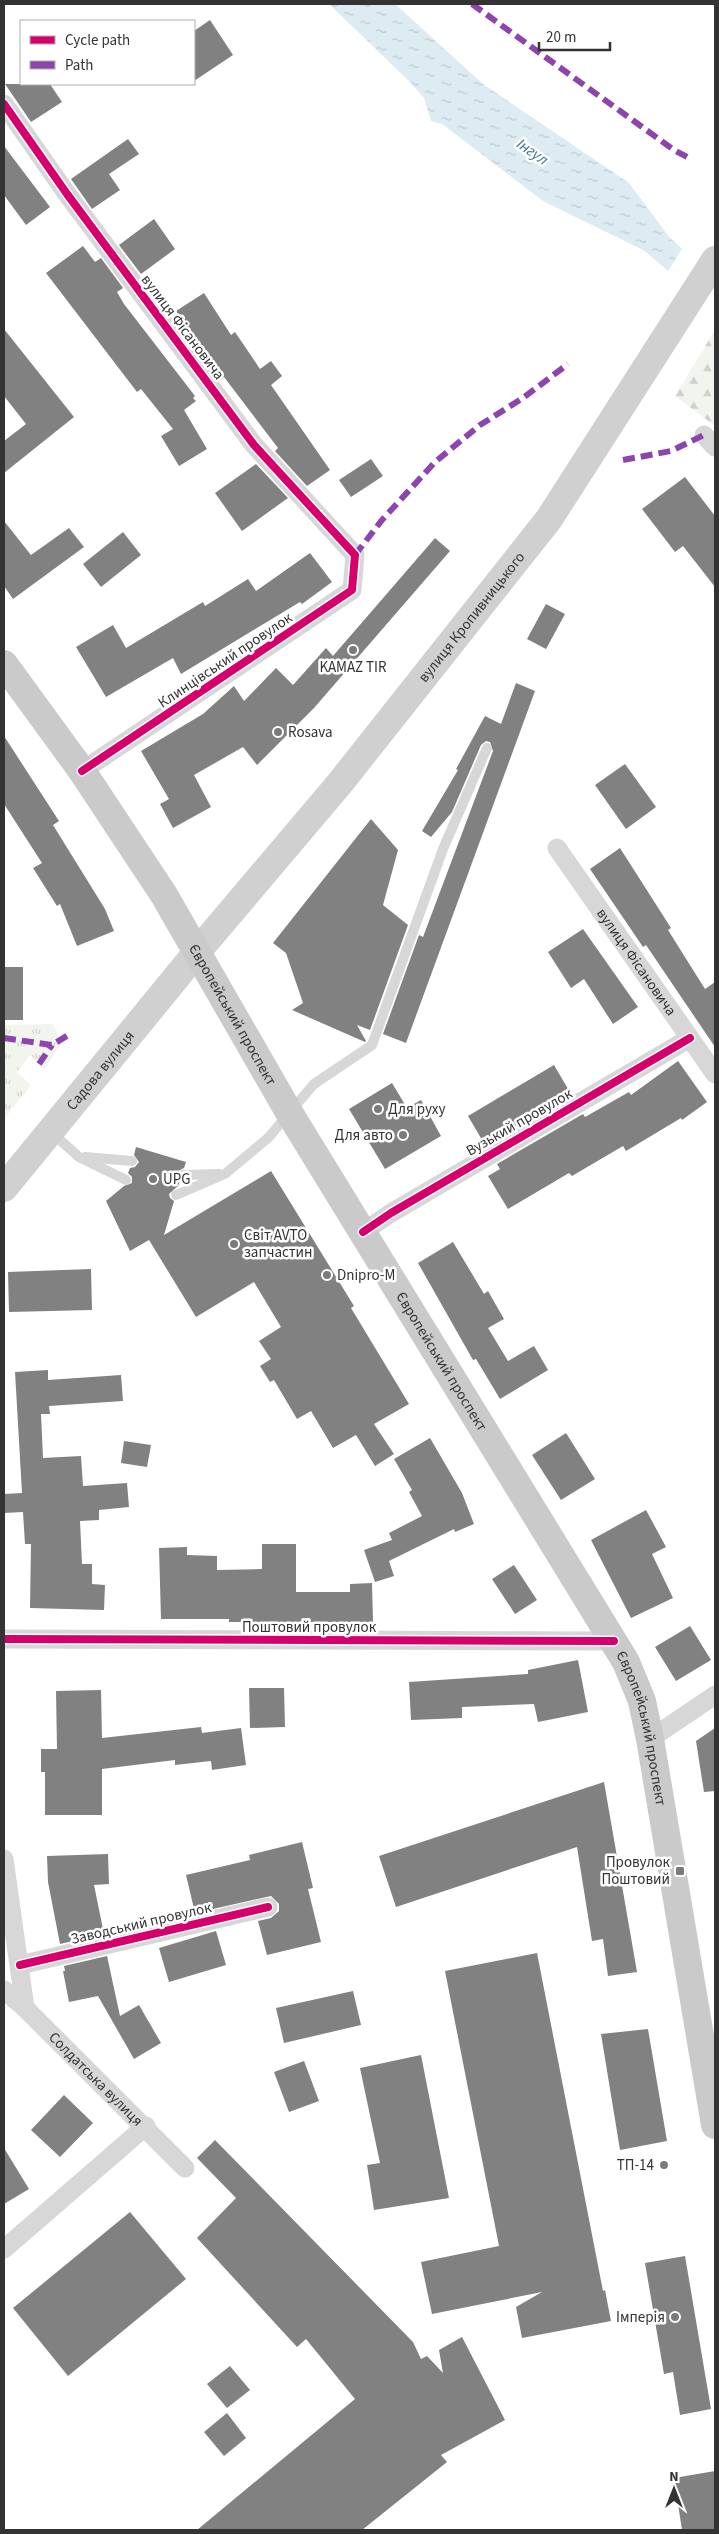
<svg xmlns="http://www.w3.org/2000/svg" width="719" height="2534" viewBox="0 0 719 2534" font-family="'Source Sans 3',sans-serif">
  <defs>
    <pattern id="grass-tufts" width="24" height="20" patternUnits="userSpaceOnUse" patternTransform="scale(1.25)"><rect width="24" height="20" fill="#f1f5ed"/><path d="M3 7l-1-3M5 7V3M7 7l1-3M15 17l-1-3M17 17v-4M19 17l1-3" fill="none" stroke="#cfd2cc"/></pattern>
    <pattern id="forest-firs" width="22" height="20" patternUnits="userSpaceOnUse" patternTransform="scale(1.25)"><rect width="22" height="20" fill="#f1f5ed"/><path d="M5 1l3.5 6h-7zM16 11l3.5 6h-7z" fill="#cfd2cc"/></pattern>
    <pattern id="water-ripples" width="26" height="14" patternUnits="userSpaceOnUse" patternTransform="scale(1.25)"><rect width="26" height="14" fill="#ddebf3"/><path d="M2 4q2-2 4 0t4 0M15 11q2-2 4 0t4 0" fill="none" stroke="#becad1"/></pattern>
  </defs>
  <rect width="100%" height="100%" fill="#fff"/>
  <path fill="url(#grass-tufts)" d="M53 1024 61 1044 45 1069 30 1055 17 1072 31 1085 4 1119V1025Z"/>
  <path fill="url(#forest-firs)" d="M715 330V426L675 396Z"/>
  <path fill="url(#water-ripples)" d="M329 4H395L483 84 629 183 670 238 715 278V312L645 251 543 201 442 124 431 121 424 98 410 82Z"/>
  <path fill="#fff" d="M683 247 715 275V314L667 273Z"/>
  <path fill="#818181" d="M210 20 233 55 194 81V31Z
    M5 84H50L62 102 31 122Z
    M128 139 139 154 109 174 120 190 92 209 71 179Z
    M4 146 50 207 26 225 4 195Z
    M154 219 175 249 141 274 119 245Z
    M83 246 95 262 101 258 123 288 117 292 124 304 195 396 193 398 196 401 184 410 207 449 179 466 161 436 173 429 141 389 137 392 46 273Z
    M204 293 231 335 235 332 260 369 271 361 282 376 271 385 330 470 307 486 275 451 278 448 224 377 220 380 176 311Z
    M4 329 74 417 4 473V441L26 424 4 396Z
    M371 459 383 476 351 497 339 480Z
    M256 464 288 498 242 531 215 493Z
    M685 477 715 516V587L683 546 675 552 642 509Z
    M4 521 31 555 69 528 84 547 13 599 4 586Z
    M123 532 141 555 101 587 83 564Z
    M435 538 450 551 314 708 257 765 243 747 194 775 211 807 173 828 160 804 169 799 141 751 203 714 234 686 244 701 276 668 293 685 326 648 333 656Z
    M310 553 332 582 302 604 300 602 181 674 173 658 106 697 76 647 113 625 126 648 203 602 205 606 248 579 256 591Z
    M546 604 565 614 546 649 527 639Z
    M516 683 535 691 406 1043 383 1034 419 935 423 937 493 751 490 742 486 741 481 745 452 812 431 837 422 831 458 770 456 769 485 716 501 724Z
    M4 736 59 821 53 825 105 909 114 931 77 946 60 904 57 906 33 868 42 863 4 804Z
    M625 764 656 807 626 829 595 785Z
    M371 819 398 850 383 905 408 925 370 1030 357 1025 366 1041 365 1042 292 1010 303 1003 286 953 273 943Z
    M620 848 671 928 668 930 705 989 715 982V1047L646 945 643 947 590 869Z
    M583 929 638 1007 613 1024 584 979 571 988 548 952Z
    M4 967H23V1020H4Z
    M678 1061 707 1102 682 1120 681 1118 626 1151 623 1146 572 1176 569 1173 508 1209 488 1176 500 1169 497 1164 583 1114 585 1117 629 1092 631 1095Z
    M554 1065 571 1094 485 1145 468 1116Z
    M392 1083 407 1108 421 1100 441 1136 385 1169 349 1109Z
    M136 1147 186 1162 184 1168 176 1172V1178L180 1181 178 1186 169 1194 170 1198 174 1201 164 1235 271 1171 354 1306 351 1308 409 1404 374 1424 394 1454 375 1466 356 1435 333 1448 311 1411 297 1419 274 1380 270 1382 260 1366 271 1359 259 1341 281 1327 254 1282 196 1317 149 1240 130 1251 106 1201 124 1186 132 1183V1177L128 1173 130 1168 135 1167 139 1162 134 1155Z
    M453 1242 484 1294 488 1291 504 1319 488 1328 508 1361 534 1346 548 1370 500 1399 476 1359 473 1360 418 1263Z
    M91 1269 92 1310 9 1312 8 1272Z
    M48 1370V1380L121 1375 123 1401 49 1406 50 1414H41L43 1458 81 1456 83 1486 127 1483 129 1507 99 1510V1520L80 1521 82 1564H92V1584L105 1585 104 1610 30 1608 31 1544H25L23 1512 4 1513V1494L22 1493 15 1372Z
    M566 1433 595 1479 561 1500 532 1455Z
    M430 1438 462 1493 474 1524 455 1532 454 1529 389 1561 394 1576 375 1582 364 1550 392 1540 389 1533 422 1516 409 1492 412 1490 394 1459Z
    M124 1441 151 1445 147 1467 121 1463Z
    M646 1510 666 1547 652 1554 673 1598 631 1618 591 1540Z
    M262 1544H296V1592H350V1584L372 1583 373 1622H229V1619H161L159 1548 187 1547V1555L217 1556V1570L262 1569Z
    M514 1565 537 1600 515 1614 492 1579Z
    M690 1626 711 1660 676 1681 655 1647Z
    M578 1660 588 1712 538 1722 534 1704 462 1707V1718L411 1720 409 1682 528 1674V1670Z
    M249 1688H284L285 1727 250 1728Z
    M101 1690 102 1738 201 1727 202 1733 241 1728 246 1765 212 1770 211 1761 175 1765V1760L102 1769V1815H45V1772H41V1749H57L56 1691Z
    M715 1728V1791L704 1792 696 1741Z
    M604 1782 637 1972 608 1976 603 1939 592 1941 577 1847 396 1907 379 1856Z
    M302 1842 313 1888 308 1889 321 1942 267 1955 258 1921 271 1918 279 1911V1904L271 1896 195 1913 186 1875 250 1860 249 1855Z
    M108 1854 109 1884 94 1885 104 1934 60 1944 48 1882 47 1856Z
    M216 1931 226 1965 169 1982 159 1948Z
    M537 1953 603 2291 605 2290 611 2321 522 2338 516 2307 542 2292 432 2314 421 2262 499 2246 445 1971Z
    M107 1956 120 2016 139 2005 161 2043 134 2059 98 1996 69 2002 63 1971H65L64 1966Z
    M353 1991 361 2025 284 2043 276 2008Z
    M648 2029 667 2141 620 2150 601 2034Z
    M421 2055 449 2198 374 2210 367 2165 380 2163 360 2068Z
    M304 2061 319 2101 289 2112 274 2072Z
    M64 2095 93 2123 60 2157 31 2130Z
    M215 2140 413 2342 421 2359 427 2356 443 2373 439 2350 462 2337 505 2420 441 2455 447 2462 362 2530H197L355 2399 306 2339 297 2347 197 2238 236 2198 197 2158Z
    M4 2148 29 2189 4 2204Z
    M130 2212 186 2279 68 2376 13 2308Z
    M685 2256 711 2409 680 2415 673 2372 664 2374 645 2263Z
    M230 2366 250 2390 227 2408 207 2384Z
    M227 2413 246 2438 224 2456 204 2432Z
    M715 2471V2530H682L674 2478Z"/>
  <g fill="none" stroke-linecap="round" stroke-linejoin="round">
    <path stroke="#d7d7d7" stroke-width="10" d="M51 1132 79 1157 126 1180
      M85 1157 132 1161
      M182 1175 219 1174
      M176 1195 225 1174 268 1138 314 1084 372 1045 443 849 487 748"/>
    <g stroke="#d7d7d7" stroke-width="19">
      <path d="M4 104 67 194 254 445 355 555 352 590 82 771"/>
      <path d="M704 435 715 447"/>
      <path id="s1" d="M557 848 715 1074"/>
      <path d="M363 1232 391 1213 690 1038"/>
      <path d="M4 1639 614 1641"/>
      <path d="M650 1739 715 1695"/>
      <path d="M4 1859 25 2008"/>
      <path d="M20 1965 268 1907"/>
      <path id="s2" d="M4 1990 25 2008 185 2168"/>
      <path d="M4 2249 146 2126"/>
    </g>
    <path stroke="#d0d0d0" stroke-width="28" id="s3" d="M4 1188 197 952 340 783 549 519 715 260"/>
    <path stroke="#cacaca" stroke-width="28" id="s4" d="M4 664 82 771 164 895 290 1114 626 1662 642 1701 650 1739 715 2125"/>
    <path stroke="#8e44ad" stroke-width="6" stroke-dasharray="12 6" stroke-linecap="butt" d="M472 4 674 150 689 158
      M623 460 671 451 704 435
      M355 555 382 520 435 462 480 425 523 398 568 364
      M4 1038 52 1045 70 1034
      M39 1064 52 1045"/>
    <defs>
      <path id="cycleway" d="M4 104 67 194 254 445 355 555 352 590 82 771
        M363 1232 391 1213 690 1038
        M4 1639 614 1641
        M20 1965 268 1907"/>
    </defs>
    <use href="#cycleway" stroke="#fff" stroke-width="11"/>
    <use href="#cycleway" stroke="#d6006c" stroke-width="8"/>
  </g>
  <g fill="#7a7a7a" stroke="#fff" stroke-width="2">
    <circle cx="353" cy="650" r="5"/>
    <circle cx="278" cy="732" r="5"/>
    <circle cx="378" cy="1109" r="5"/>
    <circle cx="403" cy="1135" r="5"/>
    <circle cx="153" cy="1179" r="5"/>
    <circle cx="234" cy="1244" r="5"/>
    <circle cx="327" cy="1275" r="5"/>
    <rect x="675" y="1866" width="10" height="10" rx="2.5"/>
    <circle cx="664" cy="2165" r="5"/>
    <circle cx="675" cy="2317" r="5"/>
  </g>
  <g text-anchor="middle" stroke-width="5" stroke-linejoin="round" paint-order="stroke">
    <g font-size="15" fill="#333" stroke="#fff">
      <text transform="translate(183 327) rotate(53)" y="5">вулиця Фісановича</text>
      <text dy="5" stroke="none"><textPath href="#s3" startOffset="738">вулиця Кропивницького</textPath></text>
      <text transform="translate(225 660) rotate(-34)" y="5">Клинцівський провулок</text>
      <text dy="5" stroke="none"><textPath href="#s1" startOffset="139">вулиця Фісановича</textPath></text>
      <text dy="5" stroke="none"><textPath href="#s4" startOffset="419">Європейський проспект</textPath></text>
      <text dy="5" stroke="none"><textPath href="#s3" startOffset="152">Садова вулиця</textPath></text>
      <text transform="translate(519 1122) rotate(-30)" y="5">Вузький провулок</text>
      <text dy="5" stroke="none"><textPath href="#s4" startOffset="824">Європейський проспект</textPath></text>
      <text x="309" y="1632">Поштовий провулок</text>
      <text dy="5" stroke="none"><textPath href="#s4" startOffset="1245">Європейський проспект</textPath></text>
      <text transform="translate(141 1923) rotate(-13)" y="5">Заводський провулок</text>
      <text dy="5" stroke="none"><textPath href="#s2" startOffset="128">Солдатська вулиця</textPath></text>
    </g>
    <g font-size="15" fill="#333" stroke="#fff" text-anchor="start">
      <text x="353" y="672" text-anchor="middle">KAMAZ TIR</text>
      <text x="288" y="737">Rosava</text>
      <text x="388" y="1114">Для руху</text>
      <text x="393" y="1140" text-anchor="end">Для авто</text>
      <text x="163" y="1184">UPG</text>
      <text x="244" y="1240">Світ AVTO<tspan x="244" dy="17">запчастин</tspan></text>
      <text x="337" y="1280">Dnipro-M</text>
      <text x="670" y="1867" text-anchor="end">Провулок<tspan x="670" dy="17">Поштовий</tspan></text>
      <text x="654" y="2170" text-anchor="end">ТП-14</text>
      <text x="665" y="2322" text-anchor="end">Імперія</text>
    </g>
    <g font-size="16" font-style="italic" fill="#3f7597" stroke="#fff">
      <text transform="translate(533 151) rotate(35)" y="6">Інгул</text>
    </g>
  </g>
  <rect width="719" height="2534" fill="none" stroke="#333333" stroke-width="10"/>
  <rect x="20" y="20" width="175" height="65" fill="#ffffff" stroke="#adadad"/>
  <rect x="30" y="36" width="25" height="8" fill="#d6006c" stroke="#adadad"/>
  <text x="65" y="45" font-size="15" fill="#333333">Cycle path</text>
  <rect x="30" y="61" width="25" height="8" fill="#8e44ad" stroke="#adadad"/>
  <text x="65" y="70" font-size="15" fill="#333333">Path</text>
  <g transform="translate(674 2489)" stroke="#ffffff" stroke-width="4" paint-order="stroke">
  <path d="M0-4L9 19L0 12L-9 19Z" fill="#333333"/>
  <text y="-8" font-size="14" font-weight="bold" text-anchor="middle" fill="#333333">N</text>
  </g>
  <path d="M539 42v8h71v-8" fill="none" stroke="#333333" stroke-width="2.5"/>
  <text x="546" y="42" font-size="15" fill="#333333" stroke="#ffffff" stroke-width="4" paint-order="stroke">20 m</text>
</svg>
